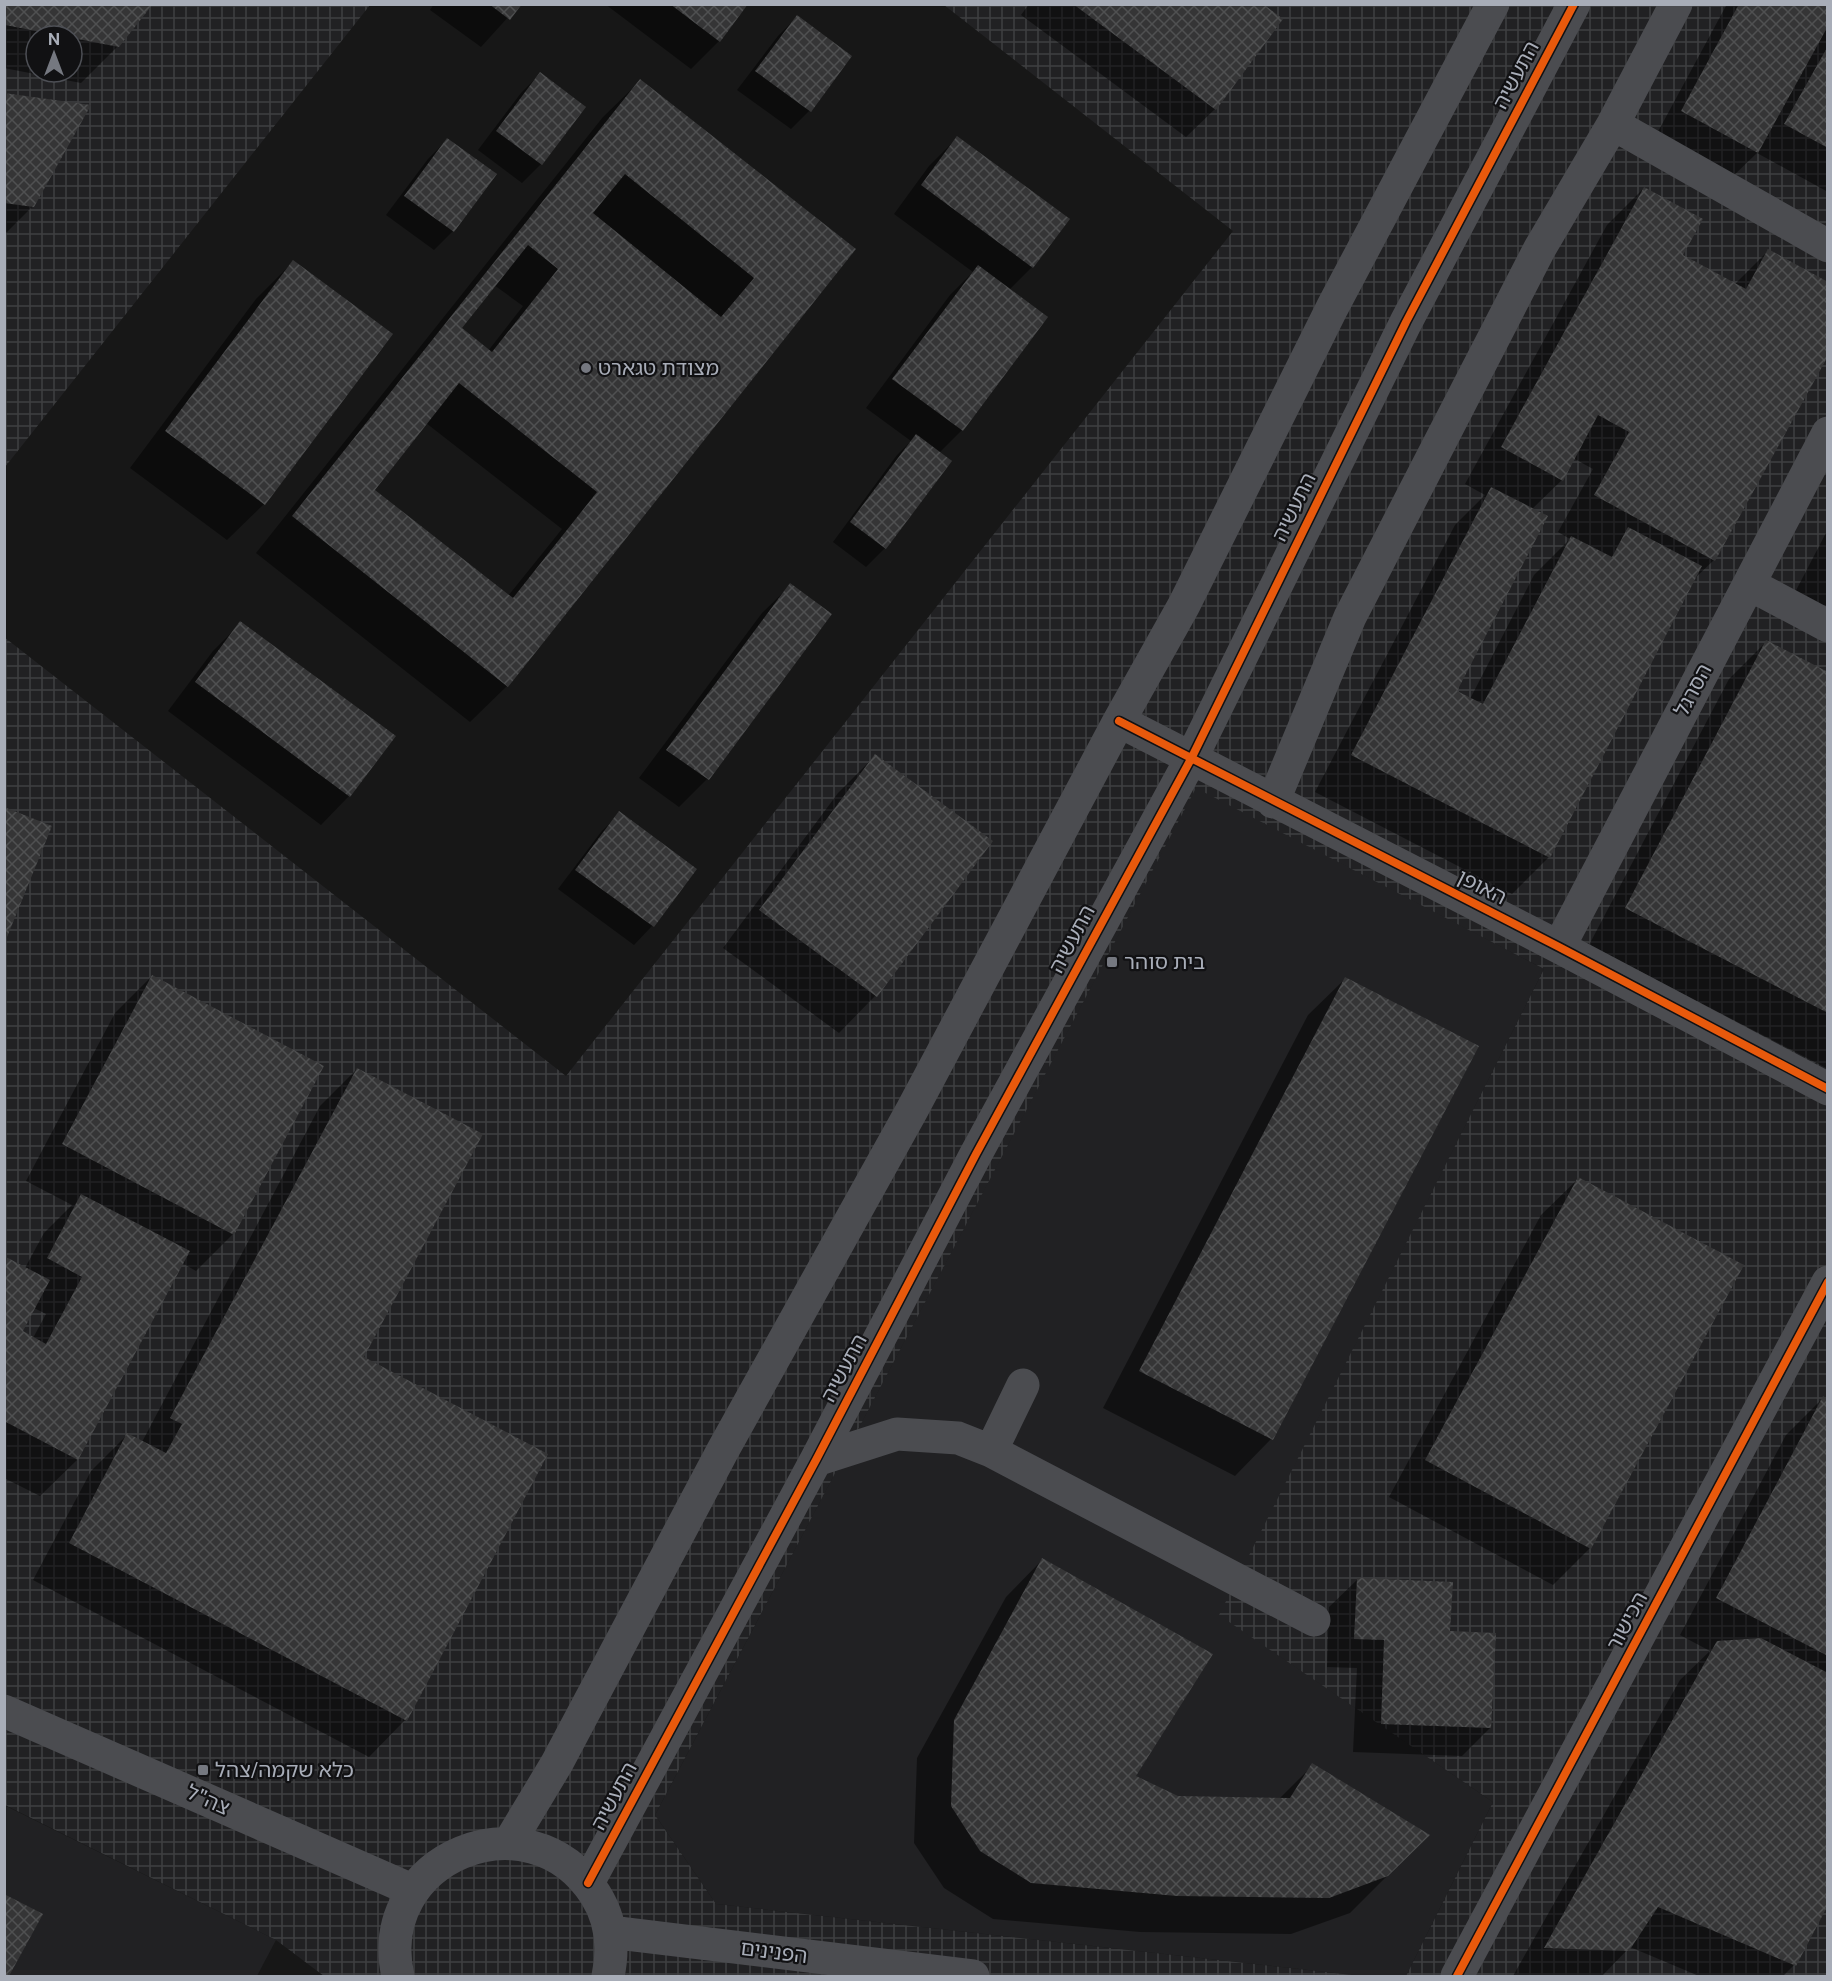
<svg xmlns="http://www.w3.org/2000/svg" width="1832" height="1981" viewBox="0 0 1832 1981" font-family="'Public Sans','Noto Sans Hebrew',sans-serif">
  <defs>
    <pattern id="industrial-grid" width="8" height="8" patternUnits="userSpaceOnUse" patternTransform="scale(1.5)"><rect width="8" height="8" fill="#212123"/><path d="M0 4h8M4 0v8" fill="none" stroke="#3e3f41"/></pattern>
    <pattern id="building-cross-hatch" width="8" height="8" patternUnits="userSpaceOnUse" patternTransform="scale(1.5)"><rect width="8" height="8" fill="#353536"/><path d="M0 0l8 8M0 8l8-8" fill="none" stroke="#4f5051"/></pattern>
  </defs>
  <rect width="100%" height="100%" fill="#171717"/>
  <path fill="#212123" d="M1196 787 1544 969 1220 1615 1493 1802 1406 1976H1361L716 1904 655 1815Z
    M4 1805 276 1940 257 1976H5Z"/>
  <path fill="url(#industrial-grid)" fill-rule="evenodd" d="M5 5H370L5 467ZM36 36H72V72H36Z
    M944 5H1827V1976H1406L1493 1802 1219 1615 1544 969 1196 788 655 1815 716 1904 1361 1976H324L276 1940 5 1805 4 637 566 1076 1233 231Z"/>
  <path fill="#0007" fill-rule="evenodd" d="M4 4H151L118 46 81 83 4 68ZM36 36H72V72H36Z
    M434 4H520L481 47 430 10Z
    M605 4H746L719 41 691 69Z
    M1029 4H1260L1281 20 1215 109 1186 137 1021 15Z
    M1727 4H1828V192L1757 153 1729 180 1654 139Z
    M797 17 809 111 791 129 737 90 778 36Z
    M540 74 541 164 522 183 478 150 521 93Z
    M640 81 854 249 507 686 470 722 256 553 603 117ZM494 285 523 306 488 351 460 328ZM426 423 562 529 508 596 373 490Z
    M4 94 33 206 4 235Z
    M957 138 1032 267 1009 290 962 430 939 453 885 548 866 567 833 542 897 455 911 441 866 408 950 295 973 272 894 214 929 166Z
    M447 140 494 175 453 231 434 250 386 215 428 159Z
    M1644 188 1681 256 1735 284 1768 251 1714 560 1692 581 1549 857 1512 894 1315 792 1455 525 1485 495 1465 484 1607 225ZM1573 458 1593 469 1558 532 1570 539 1534 575 1470 699 1455 692 1532 509 1562 480Z
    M293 262 264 504 227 540 130 468 256 299Z
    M1828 529V619L1791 600Z
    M791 585 830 614 707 779 679 807 639 778 762 613Z
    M241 623 349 796 321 825 168 711 213 651Z
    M1766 642 1828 674V1069L1589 945 1729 679Z
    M875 756 991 841 875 996 839 1033 723 948 838 793Z
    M620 813 652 926 634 945 558 889 601 832Z
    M152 976 233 1234 196 1271 182 1263 77 1460 40 1496 4 1478V1257L25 1268 44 1233 72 1205 26 1181 115 1013ZM34 1308 46 1314 33 1338 21 1332Z
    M1345 979 1271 1439 1235 1476 1103 1408 1308 1015Z
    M357 1069 362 1357 546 1455 405 1720 369 1757 33 1580 91 1471 128 1434 142 1442 320 1106Z
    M1578 1179 1590 1548 1553 1585 1389 1497 1541 1215Z
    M1823 1398 1828 1400V1902L1794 1965 1783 1976H1699L1630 1947 1602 1976H1513L1680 1680 1710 1651 1680 1635 1786 1435Z
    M1042 1560 1134 1776 1178 1797 1278 1800 1313 1765 1428 1835 1350 1913 1291 1934 1140 1932 993 1919 944 1888 914 1843 917 1758 1006 1597Z
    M1358 1579 1449 1633 1490 1728 1462 1756 1353 1752 1357 1668 1327 1667 1329 1607Z"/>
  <path fill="url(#building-cross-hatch)" fill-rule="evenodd" d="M5 4H153L119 47 5 25Z
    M489 4H522L510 20Z
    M670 4H748L720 42Z
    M1073 4H1263L1283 19 1216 110Z
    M1739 4H1828V26L1758 153 1681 111Z
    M797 15 852 56 811 112 755 71Z
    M1828 46V148L1784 124Z
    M540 72 586 107 542 165 496 131Z
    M640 79 856 249 508 687 292 516ZM625 174 754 278 721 317 593 213ZM528 245 558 269 492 352 462 328ZM459 383 597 492 513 598 375 490Z
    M4 93 91 105 34 207 4 203Z
    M957 136 1070 219 1033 268 921 185Z
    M447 138 497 174 454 232 404 196Z
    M1644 187 1703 219 1683 255 1746 289 1768 249 1828 282V356L1715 561 1594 495 1629 432 1598 415 1563 481 1501 447Z
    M293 260 393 334 265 505 165 431Z
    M978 265 1048 317 963 431 892 379Z
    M916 434 952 461 886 549 850 522Z
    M1491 487 1548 516 1457 691 1483 704 1571 536 1612 557 1628 527 1702 566 1550 858 1351 755Z
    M790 583 832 614 709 780 666 750Z
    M240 621 396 736 350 797 195 682Z
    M1766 640 1828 672V1013L1625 908Z
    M875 754 993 841 877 997 759 910Z
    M4 807 52 826 5 942H4Z
    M619 811 697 869 654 927 575 870Z
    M152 975 324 1066 234 1235 62 1144Z
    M1345 977 1479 1046 1273 1440 1139 1371Z
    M357 1068 483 1134 364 1357 548 1454 407 1721 69 1543 127 1433 166 1453 182 1424 170 1418Z
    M1578 1177 1744 1265 1591 1549 1425 1460Z
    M81 1194 190 1251 78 1460 4 1421V1256L50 1280 23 1331 46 1344 82 1277 47 1258Z
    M1823 1396 1828 1399V1656L1716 1598Z
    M1042 1558 1213 1654 1136 1776 1178 1796 1290 1798 1312 1763 1430 1835 1388 1876 1329 1898 1177 1896 1031 1883 980 1851 951 1806 954 1720Z
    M1357 1578 1453 1582 1450 1631 1496 1633 1491 1728 1381 1724 1384 1640 1354 1639Z
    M1761 1638 1828 1673V1905L1796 1966 1658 1907 1629 1951 1544 1948 1717 1641Z
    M4 1894 43 1914 9 1976H4Z"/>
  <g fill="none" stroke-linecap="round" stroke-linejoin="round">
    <path stroke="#4b4c50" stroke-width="33" d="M1613 124 1828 246
      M1749 584 1828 626
      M1119 721 1559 947 1828 1089
      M1273 802 1350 617 1540 248 1613 124 1676 4
      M1559 947 1828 433
      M991 1451 1023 1385
      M816 1460 897 1434 958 1438 991 1451 1314 1620
      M4 1711 412 1890
      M509 1843 557 1763 723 1450 912 1110 1119 721 1184 605 1332 308 1493 4
      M588 1883 816 1460 976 1154 1191 759 1406 322 1574 4
      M610 1932 973 1976
      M398 1976C371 1858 529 1792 595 1894 611 1919 614 1948 608 1976
      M1457 1976 1828 1282"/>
    <defs>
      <path id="cycleway" d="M1119 721 1559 947 1828 1089
        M588 1883 816 1460 976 1154 1191 759 1406 322 1574 4
        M1457 1976 1828 1282"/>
    </defs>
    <use href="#cycleway" stroke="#111113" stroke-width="11"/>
    <use href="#cycleway" stroke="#e8590c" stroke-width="8"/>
  </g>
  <g fill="#757880" stroke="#111113" stroke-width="2">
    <circle cx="586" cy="368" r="6"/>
    <rect x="1106" y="956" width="12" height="12" rx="3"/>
    <rect x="197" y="1764" width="12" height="12" rx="3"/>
  </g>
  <g text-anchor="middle" stroke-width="4.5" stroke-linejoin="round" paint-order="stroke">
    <g font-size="21" fill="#a8adb8" stroke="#111113">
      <text transform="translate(1516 75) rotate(-62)" y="7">התעשיה</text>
      <text transform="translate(1294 507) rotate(-64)" y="7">התעשיה</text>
      <text transform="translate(1693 690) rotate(-62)" y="7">הסרגל</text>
      <text transform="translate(1482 887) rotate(27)" y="7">האופן</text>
      <text transform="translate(1072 939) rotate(-62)" y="7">התעשיה</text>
      <text transform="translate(844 1368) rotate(-62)" y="7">התעשיה</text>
      <text transform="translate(1627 1621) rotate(-62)" y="7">הכישור</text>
      <text transform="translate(614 1796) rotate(-62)" y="7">התעשיה</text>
      <text transform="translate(208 1800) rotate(24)" y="7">צה"ל</text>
      <text transform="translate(774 1952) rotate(7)" y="7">הפנינים</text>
    </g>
    <g font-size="21" fill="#a8adb8" stroke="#111113" text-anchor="start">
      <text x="598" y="375">מצודת טגארט</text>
      <text x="1124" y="969">בית סוהר</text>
      <text x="215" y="1777">כלא שקמה/צהל</text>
    </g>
  </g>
  <rect width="1832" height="1981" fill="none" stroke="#a8adb8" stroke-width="12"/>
  <g transform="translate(54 54)"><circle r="28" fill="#111113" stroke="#4d4f55" stroke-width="1.5"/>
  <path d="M0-4.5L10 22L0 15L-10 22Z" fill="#757880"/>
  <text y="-9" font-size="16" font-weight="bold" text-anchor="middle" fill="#a8adb8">N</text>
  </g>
</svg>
